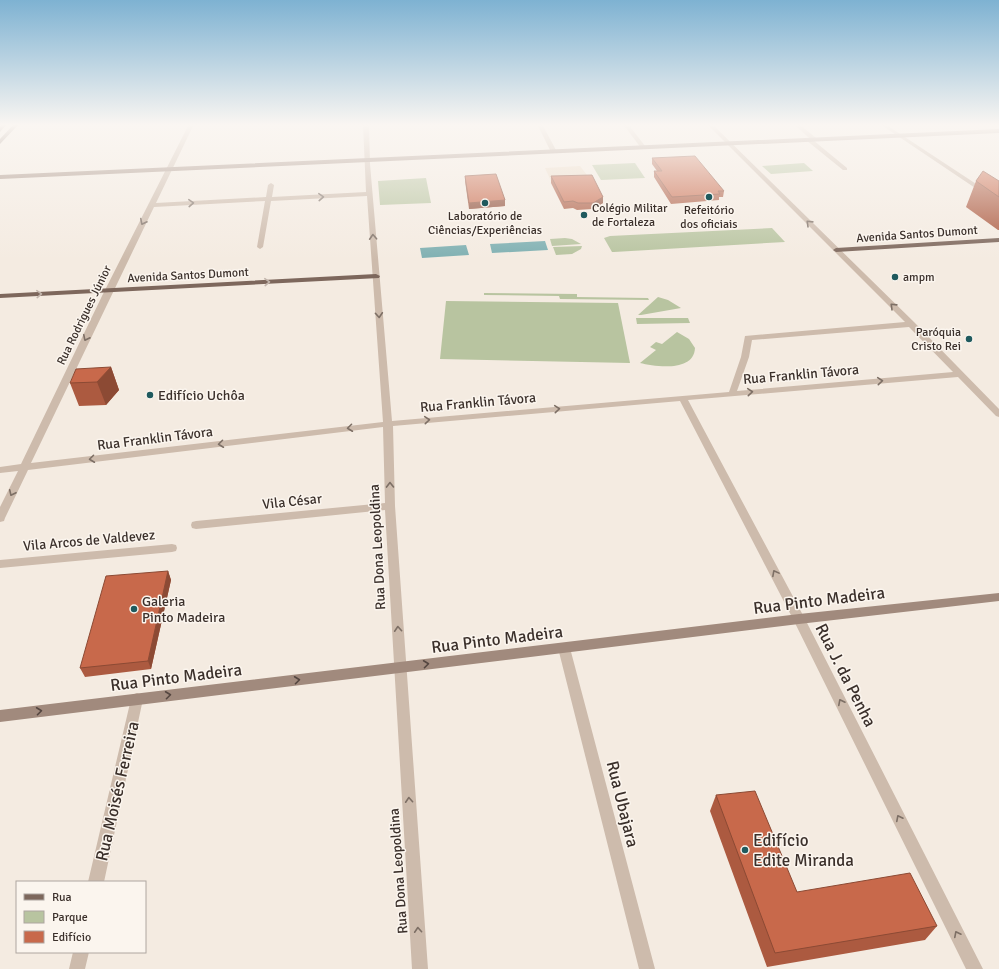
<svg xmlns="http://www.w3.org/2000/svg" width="999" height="969" viewBox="0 0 999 969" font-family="Signika,sans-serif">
  <rect width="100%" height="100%" fill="#f4ebe1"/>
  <path fill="#b8c4a0" d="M635 163 645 178 601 180 592 165Z
    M804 163 813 171 771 174 762 166Z
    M426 178 431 203 380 205 378 181Z
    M772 228 785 242 614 252H612L604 238 610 236Z
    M565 238 572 239 581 244 552 246 550 239Z
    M582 246 581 249 572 254 556 255 553 247Z
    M484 293 577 294V297L648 298 649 300 560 299 559 296 484 295Z
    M658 297 668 300 681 308 641 315H638Z
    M446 301 618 303 630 363 440 359Z
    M636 318H688L690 323 637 324Z
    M677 332 689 339 695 348C694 372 656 367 640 363L656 350 650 347 656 342 662 344Z"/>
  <path fill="#ecdcc8" d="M580 166 590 179 551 181 545 168Z"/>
  <path fill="#7fb0b2" d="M545 241 548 250 492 253 490 244Z
    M466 245 469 255 422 258 420 248Z"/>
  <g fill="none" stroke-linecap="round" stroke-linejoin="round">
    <path fill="#cdbbac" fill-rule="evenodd" d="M189 124H194L156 203 266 197 268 185 271 183 274 185 272 197 366 192 363 124H369L370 164 392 421 729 392 741 357 745 336 905 322 707 124H712L914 322 999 409V417L996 416 958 377 688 400 805 619 983 969H966L793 619 680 401 393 426 395 506 428 969H412L385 510 196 529 192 528 191 525 192 522 196 521 385 503 383 427 28 470 5 518 4 521 0 522V507L18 471 0 473V467L21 464 102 296ZM367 196 383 422 31 463 154 207 265 201 257 247 260 249 263 247 271 201ZM909 327 953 372 737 391 749 357 752 340Z
      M537 124H542L557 152 556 153 551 152Z
      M623 124H628L645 146V148H641Z
      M794 124H799L816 138V140H813L847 168V170H843L806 140V138H809Z
      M880 124H885L999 199V204Z
      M172 544 176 545 177 548 176 551 172 552 0 568V560Z
      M564 643 568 645 570 648 655 969H639L558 648 560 645Z
      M137 693 142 695 143 699 104 882H88L131 699 132 695Z
      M73 952H89L85 969H69Z"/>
    <path fill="#a18a7d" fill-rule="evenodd" d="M999 129V133L0 179V175Z
      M999 593V601L799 624 0 722V710L799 614Z"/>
    <path fill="#7d675c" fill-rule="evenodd" d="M2 124H7L0 132V127Z
      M14 124H19L0 144V139Z
      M999 238V242L836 252 833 250 836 248Z
      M376 274 380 276 379 278 0 298V294Z"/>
  </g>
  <path fill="#ac5a40" d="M652 158 724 191 723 197H719V200L671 204 654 177V171H657L652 164Z
    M465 176 505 200V206L469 209 465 181Z
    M551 176 603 197V203L592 209 577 210 573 208 564 209 551 183Z
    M976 181H999V230H998L966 207Z
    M111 367 119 390 106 405 79 406 70 383Z
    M168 571 171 580 151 669 85 677 80 668Z
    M716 795 797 892 937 926 925 940 767 967 710 811Z"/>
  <path fill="#8c4a34" d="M603 197V203L592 209 593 203Z
    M505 200V206L469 209V203Z
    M111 367 119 390 106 405 97 382Z
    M168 571 171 580 151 669 148 661Z"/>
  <path fill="#c8694b" stroke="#8c4a34" d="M695 156 724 191H718L720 194 672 197 654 171H662L652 158Z
    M983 171 999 181V197L976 181Z
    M496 174 505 200 469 203 465 176Z
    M592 175 603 197 593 203H578L573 201 564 202 551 176Z
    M111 367 97 382 70 383 76 369Z
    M168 571 148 661 80 668 106 576Z
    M755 791 797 892 910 873 937 926 775 953 716 795Z"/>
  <defs><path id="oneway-chevron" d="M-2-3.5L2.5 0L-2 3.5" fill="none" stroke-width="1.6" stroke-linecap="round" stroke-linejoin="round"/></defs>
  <g stroke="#7d6f65">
    <use href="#oneway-chevron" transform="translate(321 197) rotate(-3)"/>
    <use href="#oneway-chevron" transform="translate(191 203) rotate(-3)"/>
    <use href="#oneway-chevron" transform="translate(143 222) rotate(117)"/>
    <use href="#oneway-chevron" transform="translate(809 223) rotate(-136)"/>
    <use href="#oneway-chevron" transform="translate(373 237) rotate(-93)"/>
    <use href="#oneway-chevron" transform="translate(893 306) rotate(-136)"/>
    <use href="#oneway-chevron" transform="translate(379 315) rotate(86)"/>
    <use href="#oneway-chevron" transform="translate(86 338) rotate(116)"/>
    <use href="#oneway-chevron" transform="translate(880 381) rotate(-5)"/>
    <use href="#oneway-chevron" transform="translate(750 392) rotate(-5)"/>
    <use href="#oneway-chevron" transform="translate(557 409) rotate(-5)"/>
    <use href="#oneway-chevron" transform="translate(427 420) rotate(-5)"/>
    <use href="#oneway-chevron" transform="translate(350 428) rotate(173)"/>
    <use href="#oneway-chevron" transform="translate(221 444) rotate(173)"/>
    <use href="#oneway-chevron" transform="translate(92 459) rotate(173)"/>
    <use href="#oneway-chevron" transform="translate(390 485) rotate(-91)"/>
    <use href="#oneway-chevron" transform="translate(12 493) rotate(115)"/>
    <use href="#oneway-chevron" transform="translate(775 573) rotate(-118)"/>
    <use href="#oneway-chevron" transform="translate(398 629) rotate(-94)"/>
    <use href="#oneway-chevron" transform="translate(841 702) rotate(-117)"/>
    <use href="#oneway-chevron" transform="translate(409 800) rotate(-94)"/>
    <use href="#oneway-chevron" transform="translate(899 818) rotate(-117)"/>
    <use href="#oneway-chevron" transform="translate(418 930) rotate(-94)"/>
    <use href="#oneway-chevron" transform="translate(957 934) rotate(-117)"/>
  </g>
  <g stroke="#c2b5ac">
    <use href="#oneway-chevron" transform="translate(267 282) rotate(-3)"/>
    <use href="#oneway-chevron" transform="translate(39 294) rotate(-3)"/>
  </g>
  <g stroke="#544640">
    <use href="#oneway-chevron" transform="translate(426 664) rotate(-7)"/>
    <use href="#oneway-chevron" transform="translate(297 680) rotate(-7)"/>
    <use href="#oneway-chevron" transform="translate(168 695) rotate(-7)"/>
    <use href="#oneway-chevron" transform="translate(39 711) rotate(-7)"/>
  </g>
  <linearGradient id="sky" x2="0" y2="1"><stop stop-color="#7eb2d2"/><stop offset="0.48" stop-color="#faf6f2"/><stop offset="1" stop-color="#faf6f2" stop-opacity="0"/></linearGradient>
  <rect width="999" height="260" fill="url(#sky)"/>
  <g fill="#1f5a5e" stroke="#fbf5ee" stroke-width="1.5">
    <circle cx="709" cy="197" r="4"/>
    <circle cx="485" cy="203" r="4"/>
    <circle cx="584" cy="215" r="4"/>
    <circle cx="895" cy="277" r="4"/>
    <circle cx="969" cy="339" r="4"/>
    <circle cx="150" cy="395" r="4"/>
    <circle cx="134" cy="609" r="4"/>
    <circle cx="745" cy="850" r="4"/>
  </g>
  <g text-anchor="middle" stroke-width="3" stroke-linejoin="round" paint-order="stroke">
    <g font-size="12" fill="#3b302b" stroke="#fbf5ee" text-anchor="start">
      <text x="592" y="212">Colégio Militar<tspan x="592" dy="14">de Fortaleza</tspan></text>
      <text x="709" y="214" text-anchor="middle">Refeitório<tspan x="709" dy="14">dos oficiais</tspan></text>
      <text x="485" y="220" text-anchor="middle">Laboratório de<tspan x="485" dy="14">Ciências/Experiências</tspan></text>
      <text x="903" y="281">ampm</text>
      <text x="961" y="336" text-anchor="end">Paróquia<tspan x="961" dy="14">Cristo Rei</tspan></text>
    </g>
    <g font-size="12" fill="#3b302b" stroke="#fbf5ee">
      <text transform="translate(917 234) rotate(-4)" y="4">Avenida Santos Dumont</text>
      <text transform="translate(188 275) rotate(-3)" y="4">Avenida Santos Dumont</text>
      <text transform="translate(84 315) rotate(-64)" y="4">Rua Rodrigues Júnior</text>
    </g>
    <g font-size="14" fill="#3b302b" stroke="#fbf5ee">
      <text transform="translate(801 374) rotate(-5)" y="5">Rua Franklin Távora</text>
      <text transform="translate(478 402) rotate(-5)" y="5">Rua Franklin Távora</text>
      <text transform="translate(155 438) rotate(-7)" y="5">Rua Franklin Távora</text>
      <text transform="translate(292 501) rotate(-6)" y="5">Vila César</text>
      <text transform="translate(89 540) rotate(-5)" y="5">Vila Arcos de Valdevez</text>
      <text transform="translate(377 547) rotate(-93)" y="5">Rua Dona Leopoldina</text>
      <text transform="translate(398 871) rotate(-94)" y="5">Rua Dona Leopoldina</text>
    </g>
    <g font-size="14" fill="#3b302b" stroke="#fbf5ee" text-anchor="start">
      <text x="158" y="400">Edifício Uchôa</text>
      <text x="142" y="606">Galeria<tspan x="142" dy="16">Pinto Madeira</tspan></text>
    </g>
    <g font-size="17" fill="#3b302b" stroke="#fbf5ee">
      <text transform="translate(819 600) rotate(-7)" y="6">Rua Pinto Madeira</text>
      <text transform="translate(497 639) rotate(-7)" y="6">Rua Pinto Madeira</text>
      <text transform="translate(846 675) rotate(63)" y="6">Rua J. da Penha</text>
      <text transform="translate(176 677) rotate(-7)" y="6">Rua Pinto Madeira</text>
      <text transform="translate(117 791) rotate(-77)" y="6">Rua Moisés Ferreira</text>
      <text transform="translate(623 804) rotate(76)" y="6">Rua Ubajara</text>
    </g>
    <g font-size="17" fill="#3b302b" stroke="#fbf5ee" text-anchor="start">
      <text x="753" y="846">Edifício<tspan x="753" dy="20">Edite Miranda</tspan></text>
    </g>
  </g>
  <rect x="16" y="881" width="130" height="72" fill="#fbf5ee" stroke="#aea6a0"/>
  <rect x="24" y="894" width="20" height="6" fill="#7d675c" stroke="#aea6a0"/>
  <text x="52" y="901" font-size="12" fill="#3b302b">Rua</text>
  <rect x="24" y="911" width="20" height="12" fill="#b8c4a0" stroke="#aea6a0"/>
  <text x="52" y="921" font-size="12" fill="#3b302b">Parque</text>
  <rect x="24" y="931" width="20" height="12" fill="#c8694b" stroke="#aea6a0"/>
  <text x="52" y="941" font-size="12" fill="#3b302b">Edifício</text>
</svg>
